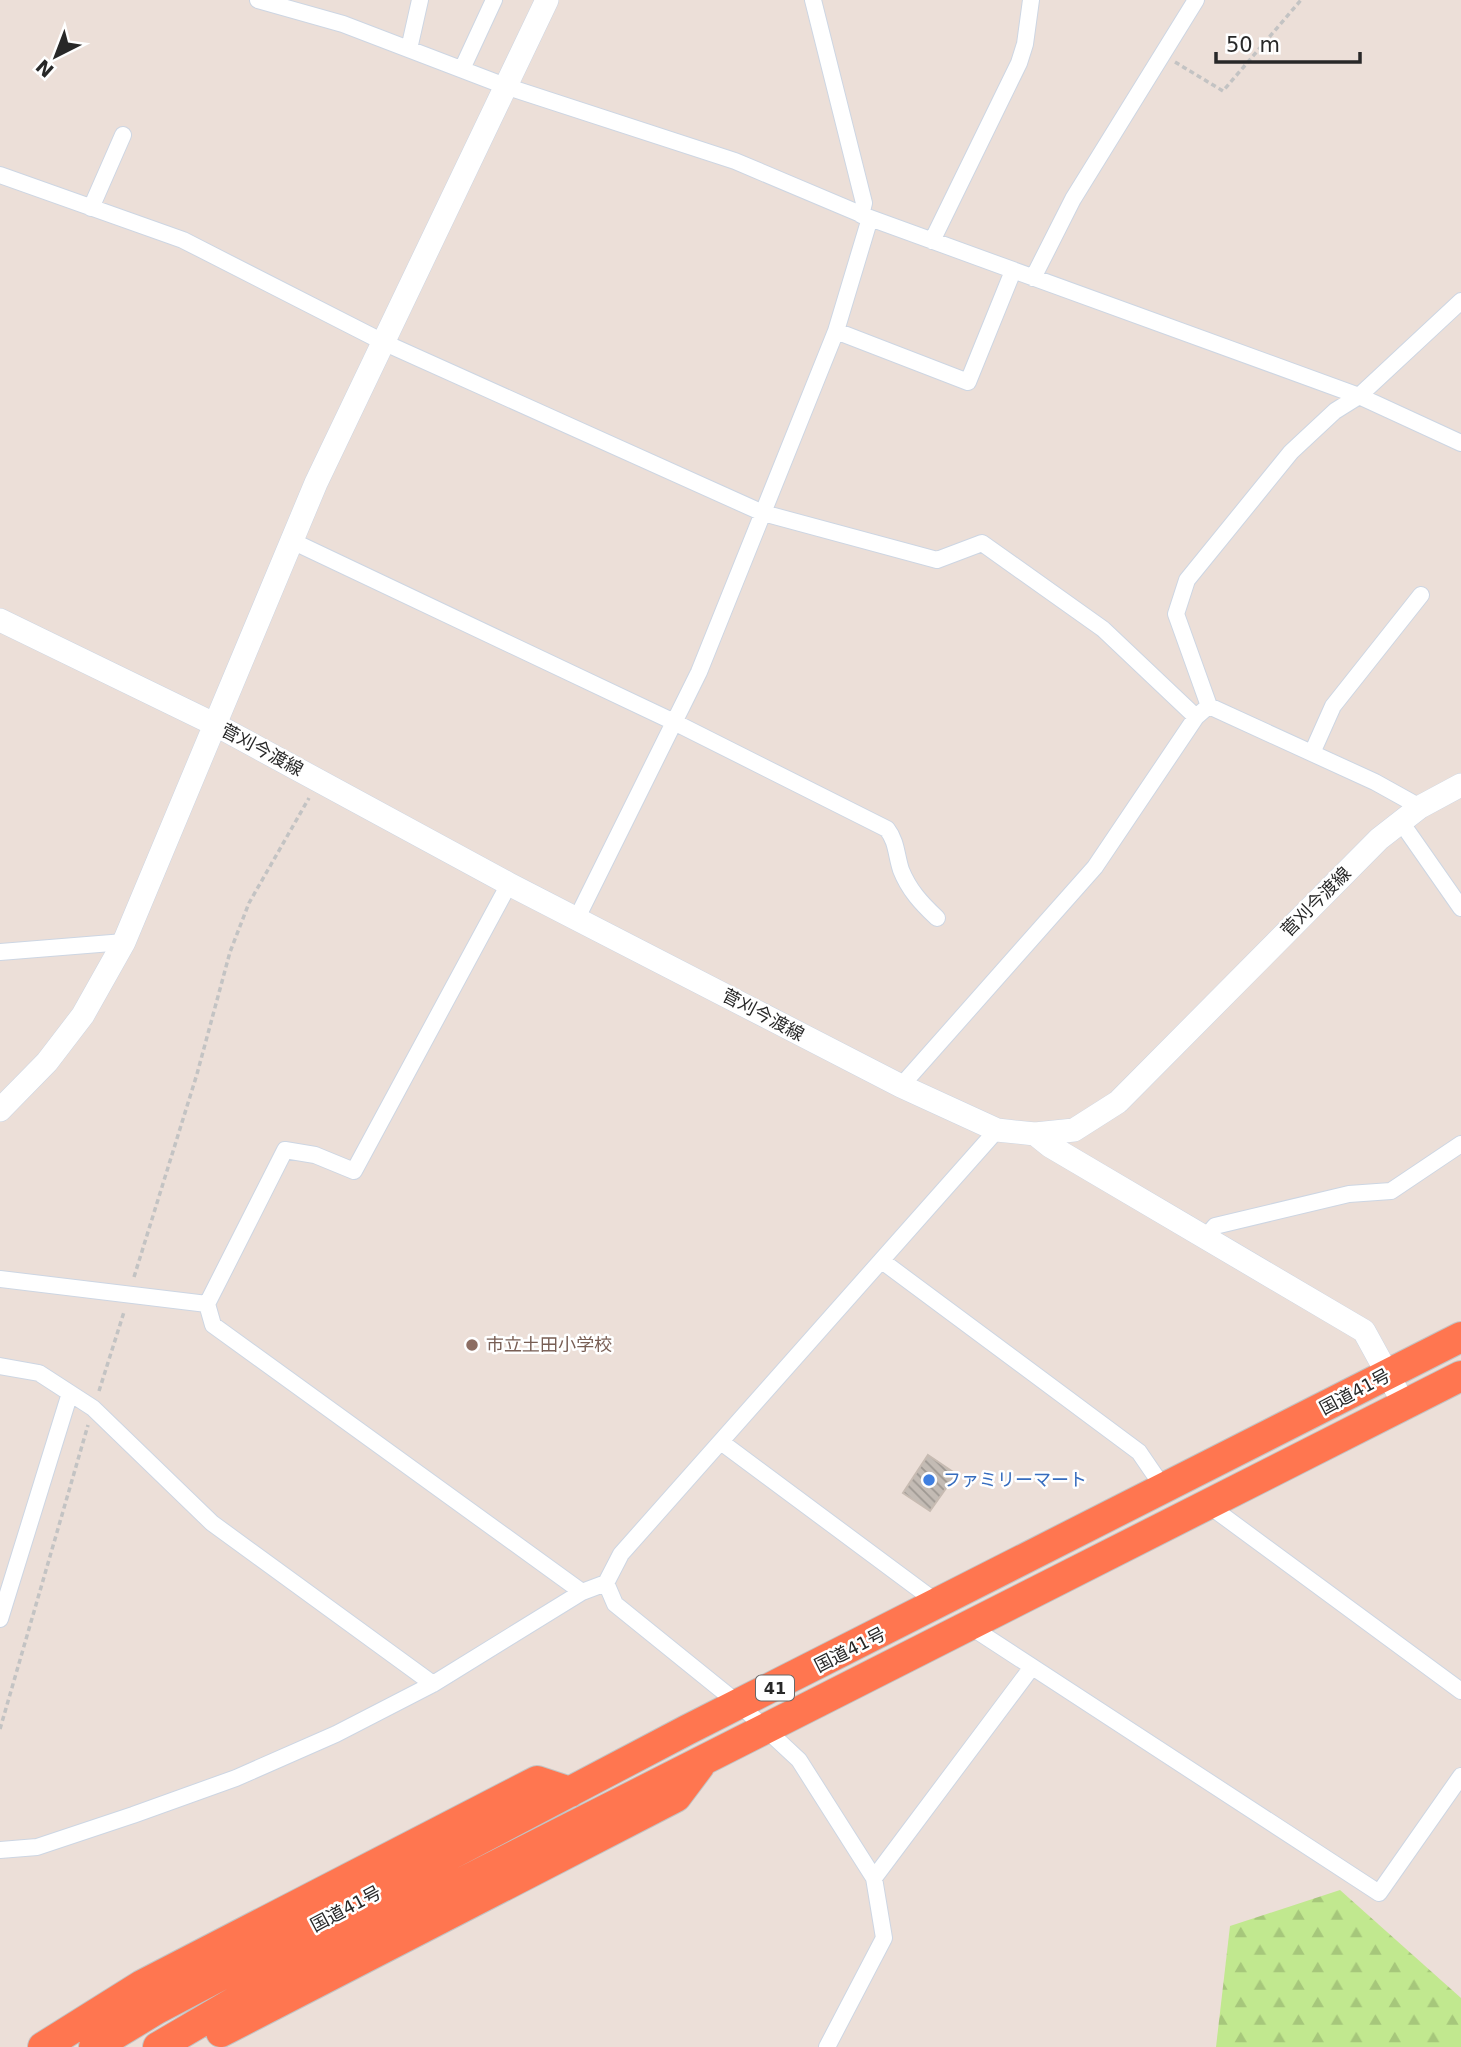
<svg xmlns="http://www.w3.org/2000/svg" width="1461" height="2047" viewBox="0 0 1461 2047" font-family="'DejaVu Sans','Noto Sans JP',sans-serif">
  <defs>
    <pattern id="forest-firs" width="22" height="20" patternUnits="userSpaceOnUse" patternTransform="scale(1.75)"><rect width="22" height="20" fill="#c1e88f"/><path d="M5 1l3.5 6h-7zM16 11l3.5 6h-7z" fill="#a6c77b"/></pattern>
    <pattern id="building-back-hatch" width="6" height="6" patternUnits="userSpaceOnUse" patternTransform="scale(1.75)"><rect width="6" height="6" fill="#c3bbb4"/><path d="M-1 5l2 2M0 0l6 6M5-1l2 2" fill="none" stroke="#9e9892"/></pattern>
  </defs>
  <rect width="100%" height="100%" fill="#ecdfd8"/>
  <path fill="url(#forest-firs)" d="M1340 1890 1461 1998V2047H1216L1230 1926Z"/>
  <path fill="url(#building-back-hatch)" stroke="#c7bbb2" stroke-width="2" d="M928 1455 956 1474 930 1511 903 1493Z"/>
  <g fill="none" stroke-linecap="round" stroke-linejoin="round">
    <defs>
      <path id="street" d="M258 0 343 24 505 86 735 161 870 218 1359 396 1461 443
        M813 0 864 203 861 215
        M409 49 420 0
        M462 69 494 0
        M0 175 183 240 385 343 763 513 937 560 982 543 1103 629 1196 717
        M91 208 123 135
        M932 241 1019 63 1025 44 1031 0
        M1033 278 1073 199 1196 0
        M836 331 968 382 1013 271
        M292 541 674 722 887 829C897 842 896 855 901 870 909 890 921 903 937 918
        M1312 753 1333 706 1421 595
        M1420 807 1375 782 1209 706 1176 614 1187 580 1291 452 1335 411 1359 396 1461 301
        M1401 822 1461 908
        M509 884 354 1171 315 1155 285 1150 207 1304 213 1325 582 1592
        M577 918 699 672 836 331 870 218
        M0 952 124 942
        M901 1086 1095 867 1196 717 1204 710
        M997 1130 621 1554 606 1583 615 1604 740 1705 799 1760 874 1878 1032 1667
        M1205 1238 1215 1226 1349 1194 1391 1191 1461 1144
        M882 1261 1139 1452 1165 1490
        M0 1279 207 1304
        M0 1366 39 1373 93 1408 212 1523 433 1684
        M721 1442 939 1604
        M1207 1504 1461 1691
        M0 1619 70 1393
        M968 1625 1379 1893 1461 1776
        M0 1850 37 1847 133 1815 236 1778 336 1734 433 1684 582 1592 606 1583
        M827 2047 884 1938 874 1878"/>
      <path id="secondary" d="M0 620 216 725 509 884 901 1086 997 1130 1035 1134 1074 1130 1118 1102 1379 839 1420 807 1461 785
        M0 1110 47 1062 83 1015 124 942 316 483 547 0
        M1035 1134 1050 1146 1364 1331 1404 1404"/>
      <path id="highway" d="M221 2032 676 1797 700 1765
        M43 2047 142 1985 537 1781 570 1792
        M94 2047 157 2009 687 1730 1461 1337
        M158 2047 250 1993 390 1919 1461 1376"/>
    </defs>
    <use href="#street" stroke="#cdd6e3" stroke-width="18"/>
    <use href="#secondary" stroke="#cdd6e3" stroke-width="24"/>
    <use href="#highway" stroke="#c3c3c3" stroke-width="32"/>
    <path stroke="#c3c3c3" stroke-width="3.5" stroke-dasharray="5 3.5" stroke-linecap="butt" d="M1175 62 1223 91 1301 0
      M134 1277 197 1074 230 952 249 903 309 798
      M99 1391 124 1312
      M0 1729 88 1425"/>
    <use href="#street" stroke="#fff" stroke-width="16"/>
    <use href="#secondary" stroke="#fff" stroke-width="23"/>
    <use href="#highway" stroke="#ff7650" stroke-width="30"/>
  </g>
  <circle fill="#8d6e63" stroke="#fff" stroke-width="2.5" cx="472" cy="1345" r="7"/>
  <circle fill="#3f7fe0" stroke="#fff" stroke-width="2.5" cx="929" cy="1480" r="7"/>
  <g text-anchor="middle" stroke-width="5" stroke-linejoin="round" paint-order="stroke">
    <rect fill="#fff" stroke="#686868" stroke-width="2" x="756" y="1675.5" width="38" height="25" rx="5"/>
    <g font-size="16" font-weight="bold" fill="#282828">
      <text x="775" y="1694">41</text>
    </g>
    <g font-size="18" fill="#282828" stroke="#fff">
      <text transform="translate(262 750) rotate(28)" y="6">菅刈今渡線</text>
      <text transform="translate(1316 902) rotate(-45)" y="6">菅刈今渡線</text>
      <text transform="translate(763 1015) rotate(28)" y="6">菅刈今渡線</text>
      <text transform="translate(1355 1392) rotate(-28)" y="6">国道41号</text>
      <text transform="translate(850 1650) rotate(-27)" y="6">国道41号</text>
      <text transform="translate(346 1909) rotate(-28)" y="6">国道41号</text>
    </g>
    <g font-size="18" fill="#785e54" stroke="#fff" text-anchor="start">
      <text x="486" y="1351">市立土田小学校</text>
    </g>
    <g font-size="18" fill="#366cbe" stroke="#fff" text-anchor="start">
      <text x="943" y="1486">ファミリーマート</text>
    </g>
  </g>
  <g transform="translate(56 56) rotate(222)" stroke="#ffffff" stroke-width="5" paint-order="stroke">
  <path d="M0-5L12 26L0 18L-12 26Z" fill="#282828"/>
  <text y="-10" font-size="19" font-weight="bold" text-anchor="middle" fill="#282828">N</text>
  </g>
  <path d="M1216 52v10h144v-10" fill="none" stroke="#282828" stroke-width="3.5"/>
  <text x="1226" y="52" font-size="21" fill="#282828" stroke="#ffffff" stroke-width="5" paint-order="stroke">50 m</text>
</svg>
